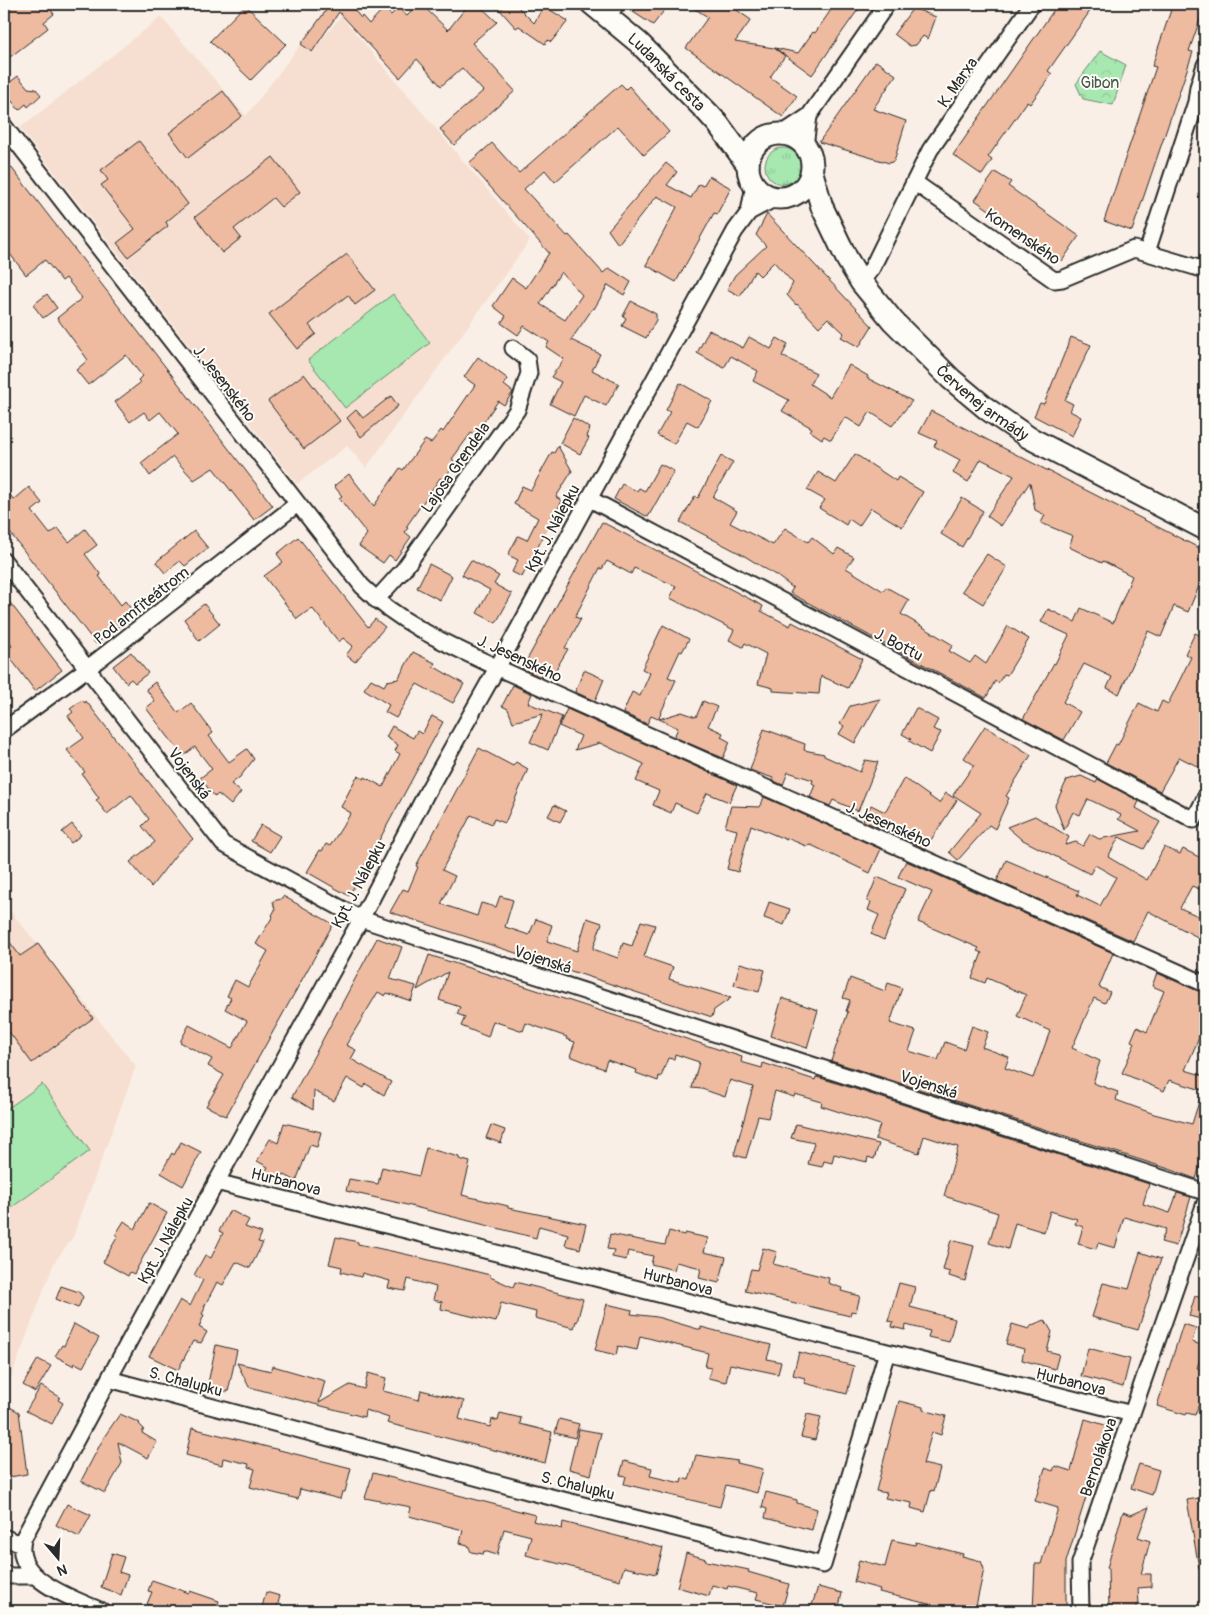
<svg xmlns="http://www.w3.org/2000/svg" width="1209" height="1615" viewBox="0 0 1209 1615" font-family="Pangolin,sans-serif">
  <defs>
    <pattern id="grass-tufts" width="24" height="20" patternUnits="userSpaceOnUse" patternTransform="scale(1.25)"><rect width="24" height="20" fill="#a7e7b0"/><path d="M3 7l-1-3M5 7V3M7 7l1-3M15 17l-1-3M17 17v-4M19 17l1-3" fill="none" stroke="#90c698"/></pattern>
    <pattern id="forest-crowns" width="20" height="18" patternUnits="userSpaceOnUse" patternTransform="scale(1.25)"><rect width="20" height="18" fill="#a7e7b0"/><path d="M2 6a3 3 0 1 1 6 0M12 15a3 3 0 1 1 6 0" fill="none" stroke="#90c698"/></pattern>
  </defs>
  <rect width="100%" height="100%" fill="#faefe6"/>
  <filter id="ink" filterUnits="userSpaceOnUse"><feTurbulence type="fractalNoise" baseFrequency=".02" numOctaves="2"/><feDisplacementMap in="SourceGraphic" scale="10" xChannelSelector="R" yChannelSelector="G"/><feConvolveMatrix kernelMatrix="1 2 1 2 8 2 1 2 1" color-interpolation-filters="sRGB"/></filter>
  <g filter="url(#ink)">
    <path fill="#f6dfd1" d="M341 16 530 240 366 468 347 446 297 484 20 128 161 17 246 116 301 44 312 52Z
      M4 903 136 1066 73 1237 54 1263 9 1383 4 1375Z"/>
    <path fill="url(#grass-tufts)" stroke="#69896e" d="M765 166a18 18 0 1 1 36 0a18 18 0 1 1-36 0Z"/>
    <path fill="url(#forest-crowns)" stroke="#69896e" d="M1100 51 1126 65 1113 105 1083 99 1076 84Z"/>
    <path fill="#a7e7b0" stroke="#69896e" d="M393 294 430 343 345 408 308 360Z
      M42 1084 90 1151 4 1213V1111Z"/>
    <path fill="#eebba0" stroke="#2b2b2b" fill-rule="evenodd" d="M4 4H46L54 14 44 22 48 28 10 57 4 49Z
      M331 4H349L361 18 362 16 369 24 384 8 391 15 398 8 407 16 419 4H421L448 30 469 4H478L497 22 472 43 515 91 454 145 440 129 483 91 462 68 441 86 417 59 400 78 339 12 312 52 301 44Z
      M507 4H515L534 23 544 6 568 21 551 42 548 40 545 44 519 26 516 28 500 10Z
      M639 4H669L653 25 633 12Z
      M687 4H728L751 20 735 42 774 48 785 56 770 77 797 96 783 117 686 48 708 17Z
      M835 4H862L812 75 775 48 798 53 813 32 815 33Z
      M1058 4H1095L1048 71 1052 74 1030 104 1027 102 988 157 992 160 982 175 953 155Z
      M1173 4H1190L1204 8 1189 51 1193 52 1132 231 1104 221 1156 67 1152 66Z
      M245 5 286 44 251 80 210 41Z
      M913 8 936 17 928 39 923 36 916 45 910 46 894 34Z
      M876 61 896 75 873 109 906 121 894 161 889 163 819 142Z
      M18 76 28 88 36 89 41 95 28 107 26 104 19 110 4 91V87Z
      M621 84 626 89 629 86 669 132 644 155 618 126 555 182 545 170 524 189 567 236 569 235 603 273 609 268 631 282 624 295 608 285 594 309 593 308 571 340 600 354 592 370 619 384 606 406 584 395 574 416 550 404 561 382 551 377 564 359 546 347 549 342 524 326 518 335 501 323 506 316 493 306 512 278 526 288 549 253 469 163 492 143 519 173ZM561 272 582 295 565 320 540 304Z
      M223 91 242 116 188 158 169 133Z
      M139 141 188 204 166 222 168 226 128 257 117 243 135 229 101 185 108 180 101 170Z
      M273 157 300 192 281 207 273 198 234 229 241 238 222 253 195 217Z
      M4 158 273 506 254 520 213 468 194 480 173 457 150 476 141 463 178 434 160 412 150 420 144 412 130 422 115 402 140 383 138 380 142 376 126 355 88 385 76 370 88 360 57 318 82 298 66 278 62 281 45 260 26 275 4 246Z
      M666 163 677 172 667 185 691 198 699 184 703 186 709 176 731 188 717 214 714 213 676 282 646 265 677 207 657 196 618 244 608 230Z
      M995 172 1011 182 1008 186 1079 236 1062 261 975 200Z
      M767 214 872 326 859 347 841 337 844 333 828 318 819 327 797 304 796 305 787 295 793 283 774 262 760 276 755 271 740 296 727 289 735 275 766 246 756 235Z
      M347 254 375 290 355 305 348 295 309 325 316 334 297 349 269 314Z
      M47 294 57 308 43 318 33 305Z
      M631 301 656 314V320L646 338 622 326 626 318 623 316Z
      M709 330 743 348 749 337 771 349 777 338 788 344 782 356 816 373 810 384 830 397 849 365 868 376 867 378 912 401 892 426 870 412 861 427 845 417 831 440 824 436 822 439 810 431 812 428 782 411 789 400 753 381 758 371 731 356 724 368 697 353Z
      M1071 337 1091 345 1065 400 1073 404 1070 411 1081 417 1072 436 1034 416 1040 403 1044 404Z
      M478 357 508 379 504 385 513 392 504 405 498 401 475 435 471 433 452 459 456 462 443 480 440 478 406 527 408 528 405 532 411 537 395 560 389 555 383 563 359 546 367 534 339 498 342 496 334 486 349 474 374 506 400 468 403 470 425 440 431 443 441 430 443 432 475 385 464 377Z
      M304 374 340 421 304 449 268 401Z
      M680 383 712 401 698 427 687 421 674 444 657 435 670 412 666 410Z
      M391 396 398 406 361 437 347 418 356 410 363 418Z
      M931 411 1205 551V581L1202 579 1188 612 1174 606 1161 637 1148 631 1119 694 1107 688 1112 677 1084 664 1063 702 1080 712 1064 740 1023 719 1054 663 1055 664 1069 635 1041 622 1048 609 1075 622 1081 608 1113 623 1132 576 1103 561 1102 563 1069 547 1073 536 1041 523 1045 515 1035 510 1030 482 1001 526 987 516 1014 476 981 459 968 482 953 473 960 460 934 446 937 441 919 433Z
      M573 418 590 428 587 437 589 438 580 454 560 443Z
      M558 446 572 471 556 497 562 501 522 577 512 572 518 560 508 555 518 536 527 540 538 518 514 504 522 486 531 490 552 452 554 453Z
      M855 454 896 481 898 477 923 492 902 527 871 508 859 526 849 519 846 525 819 508 825 500 807 490 818 472 836 483Z
      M721 456 733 462 713 497 737 511 730 523 773 545 785 528 808 542 812 537 834 554 838 548 854 557 846 568 883 591 886 587 909 600 901 614 953 645 949 651 970 663 975 656 986 664 1008 626 1029 639 1007 675 1004 674 998 683 995 681 986 698 790 593 793 588 777 576 743 555 680 522 695 496 698 498Z
      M660 464 674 471 648 517 614 499 622 484 637 491 639 488 645 491Z
      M4 487 14 500 29 487 42 503 32 511 50 534 58 528 69 542 85 529 97 545 85 554 101 575 99 576 121 605 125 601 135 614 96 644 4 525Z
      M962 498 983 511 962 547 941 534Z
      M602 522 763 606 761 611 790 626 792 622 862 659 848 688 821 676 819 694 773 691V688L758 684 766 654 745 643 743 647 729 640 734 630 670 598 676 586 634 568 631 574 607 561 602 569 600 568 575 617 581 619 565 648 568 649 553 674 548 670 545 675 542 674 541 677 522 669Z
      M194 531 208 548 185 566 180 561 165 573 156 562Z
      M298 537 368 627 375 619 385 627 355 662 346 655 353 646 343 638 339 642 312 608 297 619 264 576 283 562 277 554Z
      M987 554 1007 567 983 604 962 591Z
      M471 560 499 576 494 584 512 594 496 623 477 613 490 590 462 575Z
      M429 564 452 576 440 600 417 588Z
      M4 595 62 670 35 691 5 651 12 646 4 635Z
      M204 604 220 624 199 641 184 619Z
      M663 625 689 639 682 652 680 651 668 677 676 680 658 719 651 716 647 724 623 713 632 692 640 696 650 673 642 669Z
      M1195 633 1205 638V770L1179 757 1160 791 1106 763 1116 744 1118 745 1139 703 1157 712 1162 701 1168 704 1191 657 1185 654Z
      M131 652 148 673 135 683 131 679 126 683 113 666Z
      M413 652 435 663 433 666 464 684 453 703 417 684 396 718 385 712 389 705 364 689 371 679 384 686 387 681 398 679Z
      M584 670 604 679 595 701 575 692Z
      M155 682 178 713 191 703 213 733 209 736 229 762 247 749 254 759 240 777 231 784 241 792 231 805 218 794 215 797 200 778 212 769 195 747 183 756 146 708 155 701 146 689Z
      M513 685 532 694 528 703 562 717 548 750 530 742 543 714 513 722 508 709 502 706Z
      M880 699 855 743 839 734 844 726 840 724 850 706Z
      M82 700 85 703 86 701 193 839 178 852 151 887 130 862 155 842 142 826 149 819 131 795 107 814 96 800 99 798 82 774 85 772 67 750 84 738 68 716 73 712 70 709Z
      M703 701 717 707 708 726 723 733 721 737 730 742 723 758 674 737 678 728 659 719 682 712 696 717Z
      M916 708 938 720 933 729 941 732 930 753 909 741 911 739 902 734Z
      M567 709 737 785 729 802 707 793 697 813 675 803 671 813 653 805 659 791 636 781 644 764 600 743 575 750 581 736 559 726Z
      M432 716 443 722 349 896 307 872 320 850 322 851 326 844 330 846 351 813 341 807 356 778 358 776 364 779 365 777 383 787 400 754 395 751 398 745 386 737 392 726 413 738 417 731 422 734Z
      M985 726 1031 755 1006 796 1009 798 995 829 989 825 958 860 949 852 981 813 953 795 974 765 964 758Z
      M764 729 805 744 804 750 824 754V756L860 772 865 760 878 762 858 811 833 800 830 806 810 797 815 785 812 783 813 780 788 772 783 785 772 780 773 778 750 770Z
      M479 748 513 766 516 762 528 769 505 823 494 819 492 824 471 815 442 870 455 876 441 904 477 916 481 903 496 907 500 896 513 900 505 927 529 935 536 919 552 925 547 941 577 951 587 918 602 923 593 949 618 958 623 943 632 946 641 921 655 925 644 957 673 967 669 979 731 998 714 1010 712 1017 390 912 403 889 408 891 418 867 416 866Z
      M1081 776 1096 783 1098 779 1139 801 1136 808 1160 822 1144 849 1119 837 1108 857 1147 880 1164 847 1180 854 1183 849 1205 860V892L1192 886 1180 908 1205 919V941L1148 911 1133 941 997 881 1006 860 1079 891 1077 895 1100 906 1116 877 1095 865 1090 874 1021 839 1007 827 1035 816 1069 837 1065 845 1076 842 1083 846 1090 834 1099 839 1140 831 1118 819 1121 815 1088 799 1080 815 1073 812 1064 830 1055 805 1067 780Z
      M904 778 939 803 946 793 957 800 925 849 901 836 863 821 871 805 885 812Z
      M764 797 881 849 870 873 811 845 806 846 787 838V840L751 825 738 872 727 869 737 830 725 827 731 806 760 807Z
      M554 805 566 811 560 822 548 816Z
      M72 824 81 835 71 843 62 832Z
      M261 825 280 836 270 852 251 841Z
      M906 861 1113 953 1099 987 1110 992 1105 1003 1094 998 1072 1048 1100 1061 1093 1083 1118 1092 1116 1100 1154 1114 1192 1124 1202 1092 1205 1093V1148L1196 1179 1169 1169 831 1061 848 1012 846 1011 850 1000 843 998 850 978 885 991 888 983 902 988 890 1023 916 1031 909 1051 938 1060 945 1042 964 1049 972 1026 988 1032 982 1047 1009 1057 1005 1068 1033 1078 1050 1031 1017 1016 1026 995 987 978 985 983 972 978 982 953 977 951 979 948 918 922 932 892 898 877Z
      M877 877 905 889 884 940 871 934 879 915 868 910 871 902 867 901Z
      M283 896 333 924 226 1116 206 1106 224 1075 208 1066 212 1059 180 1042 189 1025 232 1048 247 1021 225 1009 231 998 227 996 235 980 248 987 268 951 256 944 273 916 272 915 275 910 273 901 281 899Z
      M769 902 790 909 784 925 764 918Z
      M4 934 20 956 38 944 93 1018 32 1063 4 1025Z
      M377 938 402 947 390 979 416 986 411 1001 387 993 385 996 378 992 346 1045 356 1050 351 1059 391 1082 384 1095 366 1084 364 1088 347 1078 334 1101 314 1091 313 1110 292 1097Z
      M429 955 742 1057 741 1062 762 1068 763 1063 815 1080 816 1077 824 1079 1149 1184 1143 1204 1170 1213 1177 1193 1191 1197 1176 1246 1161 1242 1166 1229 1124 1217 1115 1248 1098 1243 1096 1249 1078 1244 1083 1227 1075 1224 1077 1219 1050 1211 1044 1232 1015 1223 1008 1249 989 1243 998 1213 944 1196 958 1147 924 1136 919 1153 875 1139 880 1125 821 1106 822 1102 795 1094 794 1097 775 1091 768 1118 758 1116 746 1158 734 1155 753 1087 730 1080 725 1097 702 1089 692 1088 699 1062 675 1054 674 1059 668 1058 661 1077 659 1076 658 1081 636 1073 637 1070 607 1060 604 1069 570 1056 575 1042 566 1039 567 1037 526 1023 523 1031 493 1021 488 1037 461 1026 465 1017 457 1014 460 1007 439 1000 448 972 417 990Z
      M740 963 765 970 759 992 734 985Z
      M1157 973 1205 994V1024L1185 1070 1205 1076V1091L1169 1080 1164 1091 1122 1073 1135 1043 1131 1041 1137 1027 1147 1032 1164 991 1152 986Z
      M782 998 818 1010 807 1048 771 1036Z
      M284 1123 321 1132 317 1147 310 1145 296 1181 283 1174 280 1179 265 1172 268 1167 257 1161 270 1139 278 1143Z
      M796 1124 879 1144 874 1159 868 1157 867 1162 834 1154 832 1163 824 1161 822 1167 808 1164 814 1143 791 1138Z
      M491 1125 505 1130 501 1143 486 1138Z
      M181 1142 201 1152 183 1186 161 1173 172 1153 174 1155Z
      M426 1148 459 1157V1159L470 1162 462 1195 508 1206V1208L586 1224 580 1249 565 1245 568 1234 539 1226 536 1238 399 1203 346 1191 349 1179 378 1184 382 1167 419 1176Z
      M149 1203 167 1213 134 1274 130 1272 128 1276 103 1262 118 1236 116 1234 124 1221 135 1229Z
      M230 1210 249 1220 245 1227 262 1233 258 1242 263 1243 250 1268 236 1262 223 1285 217 1282 204 1307 205 1308 202 1314 204 1315 199 1327 207 1332 201 1343 193 1341 178 1370 149 1356 180 1300 190 1306 203 1280 194 1275 205 1255 211 1258 223 1233 219 1231Z
      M669 1231 684 1235 685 1233 708 1238 704 1252 726 1257 719 1283 699 1278 701 1268 676 1262 674 1270 651 1264 653 1256 628 1251 626 1260 612 1257 614 1250 607 1249 610 1234 665 1245Z
      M336 1237 358 1242V1244L405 1254 490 1275V1277L513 1287 515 1282 583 1299 577 1322 576 1321 574 1328 535 1318 536 1312 501 1303 496 1322 441 1309 442 1302 433 1300 436 1287 408 1279 405 1291 388 1288 390 1281 362 1273 361 1277 341 1272 342 1267 329 1264Z
      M951 1240 974 1246 965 1281 949 1276 950 1272 943 1270Z
      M763 1248 777 1252 773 1264 829 1278 828 1283 842 1288 841 1291 860 1296 856 1312 851 1311 850 1316 745 1291 751 1269 757 1270Z
      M1140 1252 1161 1259 1138 1330 1092 1317 1103 1283 1129 1289Z
      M899 1283 915 1287 910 1307 955 1319 949 1342 928 1337 930 1331 906 1325 905 1330 892 1327 893 1322 888 1321Z
      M61 1286 79 1292 83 1297 78 1308 56 1299Z
      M1195 1296 1205 1299V1320L1189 1316Z
      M607 1304 632 1310 631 1314 657 1317 701 1330V1327L771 1345 767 1359 781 1362 778 1374 730 1364 726 1382 708 1378 711 1368 705 1367 708 1353 640 1336 637 1350 618 1346 616 1355 595 1350Z
      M1045 1320 1052 1332 1047 1351 1059 1354 1055 1369 1022 1360 1024 1349 1006 1344 1012 1324 1029 1329 1032 1325Z
      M74 1324 99 1338 83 1367 75 1363 74 1366 55 1356 62 1345 64 1346Z
      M1183 1324 1196 1328 1192 1342 1204 1346 1197 1368 1205 1371V1397L1202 1396 1195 1415 1187 1413 1186 1415 1157 1406Z
      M216 1345 237 1350 228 1392 207 1388Z
      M1088 1348 1130 1359 1123 1387 1081 1376Z
      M799 1352 854 1366 847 1394 804 1383 805 1378 793 1375Z
      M38 1359 51 1366 35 1392 23 1385Z
      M237 1363 271 1371 273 1366 325 1381 319 1403 350 1385 364 1389 368 1373 386 1378 383 1391 419 1400 421 1390 464 1401 459 1419 490 1427 492 1419 498 1421 500 1413 521 1418 520 1424 552 1432 545 1463 387 1423 389 1418 365 1410 364 1417 249 1387Z
      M41 1386 60 1397 58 1400 63 1403 52 1424 26 1411Z
      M899 1401 923 1407V1410L946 1416 941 1435 932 1432 923 1464 940 1468 934 1491 931 1490 925 1512 911 1508 912 1503 885 1498 887 1493 876 1491Z
      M4 1404 19 1412 27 1474 4 1478Z
      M120 1414 140 1423 139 1424 144 1429 142 1433 157 1442 148 1458 118 1442 122 1463 105 1493 81 1481 104 1437Z
      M807 1414 821 1417 815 1440 801 1437Z
      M559 1419 579 1424 575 1438 555 1433Z
      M1085 1419 1108 1426 1066 1562V1611H1033L1035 1564H1041L1058 1508 1035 1501 1045 1468 1053 1471 1055 1466 1071 1471Z
      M192 1428 351 1468 345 1492H342L340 1499 300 1489 298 1499 250 1487 255 1469 248 1467 249 1464 223 1458 222 1465 186 1455Z
      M579 1429 601 1433 591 1475 569 1469Z
      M696 1455 738 1461 737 1463 763 1469 757 1493 726 1485 720 1507 624 1484 626 1476 620 1475 624 1461 652 1468 650 1476 681 1483 682 1478 689 1480Z
      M1139 1464 1159 1470 1152 1495 1131 1488Z
      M373 1473 535 1515 533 1521 562 1529 563 1522 663 1548 656 1574 624 1567 620 1580 526 1555 531 1536 504 1529 497 1555 484 1551 483 1554 471 1552 468 1545 460 1543 463 1530 409 1516 411 1507 365 1498Z
      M766 1492 797 1500V1503L817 1509 812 1530 765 1518 767 1509 762 1507Z
      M1199 1498 1205 1537V1567L1199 1568 1187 1500Z
      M67 1504 91 1515 79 1537 56 1525Z
      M1149 1507 1138 1537 1150 1541 1141 1574H1151V1587L1138 1588 1139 1604 1137 1605V1611H1109L1108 1568H1107L1123 1512 1131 1515Z
      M892 1540 915 1545 916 1542 963 1554 962 1556 981 1561 984 1569 976 1606 968 1610 950 1605 949 1609 879 1592 880 1589 854 1582 859 1560 885 1567Z
      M112 1553 124 1557 119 1572 128 1575 121 1595 101 1587Z
      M686 1553 706 1559V1561L749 1570 748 1572 789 1584 783 1606 756 1599 758 1593 728 1586 727 1589 712 1585 709 1596 677 1587Z
      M152 1580 189 1593 190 1591 219 1601 216 1611H169L147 1604 152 1592 148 1591Z
      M818 1587 842 1593 838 1611H810Z
      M266 1592 280 1596 276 1611H261Z"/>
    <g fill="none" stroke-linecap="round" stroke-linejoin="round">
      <defs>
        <path id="street" d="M607 16 617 4
          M4 126 362 586C402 626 456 648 507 672L1205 984
          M782 134 809 116 887 4
          M805 146 809 116
          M914 182 1054 280 1062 279 1134 249 1205 270
          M749 212 776 198
          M1147 252 1196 102 1198 87 1205 65
          M861 282 872 268 930 150 1032 4
          M588 498 1194 820 1205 798
          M4 561 223 844 361 919 1205 1192
          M376 600 404 569 517 410 529 373 527 359 513 348
          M4 730 88 668 297 504
          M216 1182 1132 1414
          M109 1379 531 1492 823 1565 887 1352
          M4 1537 21 1545
          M4 1573 10 1576H36
          M102 1611C74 1599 9 1578 24 1537L133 1334 361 919 426 794 497 668 735 231 749 212 754 185
          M1081 1611 1080 1563 1205 1203"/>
        <g id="secondary">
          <path id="s1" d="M592 4 639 43 708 113 718 124 748 165"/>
          <circle cx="780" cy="166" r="32"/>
          <path id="s2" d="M812 173 822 207 847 259 861 282 893 321 951 379 987 409 1028 437 1205 529"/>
        </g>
      </defs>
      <use href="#street" stroke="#2b2b2b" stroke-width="19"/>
      <use href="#secondary" stroke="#2b2b2b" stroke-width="25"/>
      <use href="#street" stroke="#fdfcf7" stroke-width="15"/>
      <use href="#secondary" stroke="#fdfcf7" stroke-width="21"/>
    </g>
  </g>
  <g text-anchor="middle" stroke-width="4" stroke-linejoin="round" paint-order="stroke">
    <g font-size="16" fill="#2b2b2b" stroke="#fdfcf7">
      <text dy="6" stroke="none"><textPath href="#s1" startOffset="101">Ludanská cesta</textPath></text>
      <text transform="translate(957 82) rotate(-55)" y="6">K. Marxa</text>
      <text transform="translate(1023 236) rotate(34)" y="6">Komenského</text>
      <text transform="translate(225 383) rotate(52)" y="6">J. Jesenského</text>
      <text dy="6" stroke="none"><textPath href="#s2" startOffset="292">Červenej armády</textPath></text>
      <text transform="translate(455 467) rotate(-55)" y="6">Lajosa Grendela</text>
      <text transform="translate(552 528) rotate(-62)" y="6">Kpt. J. Nálepku</text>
      <text transform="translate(141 605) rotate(-38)" y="6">Pod amfiteátrom</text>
      <text transform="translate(899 644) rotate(28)" y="6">J. Bottu</text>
      <text transform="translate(520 658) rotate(25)" y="6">J. Jesenského</text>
      <text transform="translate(190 773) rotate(53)" y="6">Vojenská</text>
      <text transform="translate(889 824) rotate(24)" y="6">J. Jesenského</text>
      <text transform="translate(358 884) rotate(-62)" y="6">Kpt. J. Nálepku</text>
      <text transform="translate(543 959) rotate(18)" y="6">Vojenská</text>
      <text transform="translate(929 1084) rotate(18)" y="6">Vojenská</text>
      <text transform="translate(286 1181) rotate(14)" y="6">Hurbanova</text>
      <text transform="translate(165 1240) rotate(-61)" y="6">Kpt. J. Nálepku</text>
      <text transform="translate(678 1281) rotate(14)" y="6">Hurbanova</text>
      <text transform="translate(186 1381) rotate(15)" y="6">S. Chalupku</text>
      <text transform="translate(1071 1381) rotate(14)" y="6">Hurbanova</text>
      <text transform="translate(1098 1457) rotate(-71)" y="6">Bernolákova</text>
      <text transform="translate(578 1485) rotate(14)" y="6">S. Chalupku</text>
    </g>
    <g font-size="16" fill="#4a5a4c" stroke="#fdfcf7">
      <text x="1100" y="88">Gibon</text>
    </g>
  </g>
  <rect width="1209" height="1615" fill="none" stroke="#fdfcf7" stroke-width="20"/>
  <rect x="10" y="10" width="1189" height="1595" fill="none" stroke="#2b2b2b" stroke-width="2" filter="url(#ink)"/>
  <g transform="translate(58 1558) rotate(161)" stroke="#fdfcf7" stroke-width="4" paint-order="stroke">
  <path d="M0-4L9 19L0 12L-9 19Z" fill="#2b2b2b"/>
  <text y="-8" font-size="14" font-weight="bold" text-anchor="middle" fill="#2b2b2b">N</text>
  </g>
</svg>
